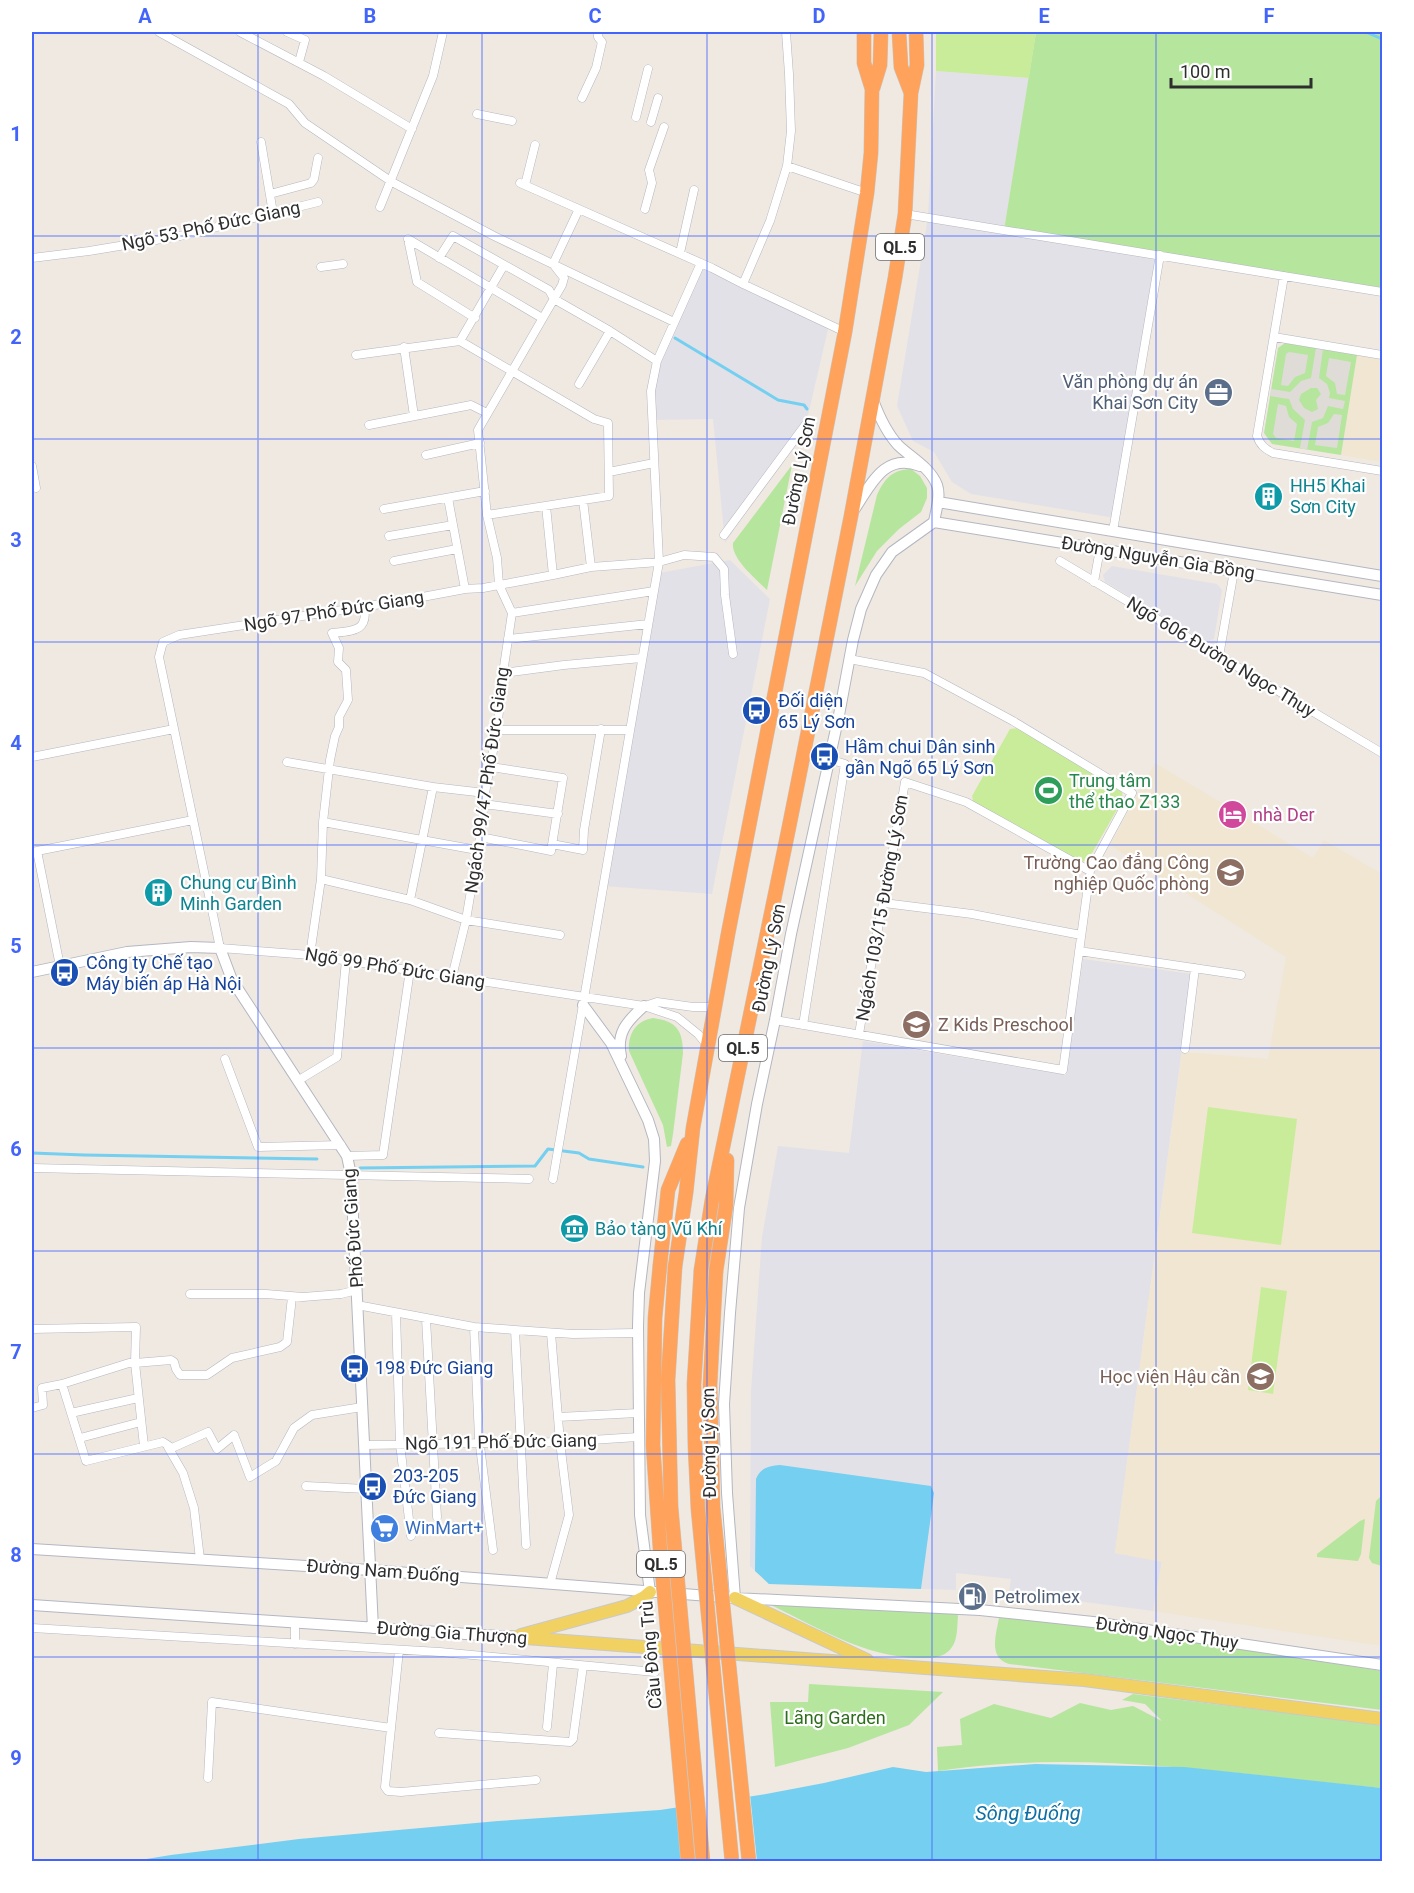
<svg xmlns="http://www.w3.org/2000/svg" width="1414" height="1893" viewBox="0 0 1414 1893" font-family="Roboto,sans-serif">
  <rect width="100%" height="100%" fill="#efe9e1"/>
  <path fill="#e3e1e8" d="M936 71 1029 78 1004 230 1160 255 1115 518 971 494 952 482 934 452 913 441 897 406 928 217Z
    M701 263 829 325 806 424 725 543 713 419 652 420 657 361Z
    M730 560 770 599 712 894 603 886 659 573Z
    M1112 566 1217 584 1222 590 1214 639 1206 642 1105 582 1103 575Z
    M1083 959 1192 974 1115 1553 1162 1561 1153 1611 1009 1592 1011 1579 956 1573V1590L769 1584 750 1566 751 1391 762 1237 778 1146 849 1153 863 1041 1066 1075Z"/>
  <path fill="#f0e6d1" d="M1357 355 1382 359V462L1341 455Z
    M1155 763 1313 858 1324 840 1382 874V1646L1153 1611 1162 1562 1115 1553 1182 1052 1268 1059 1286 957 1110 845Z"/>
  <path fill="#b6e59e" d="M1036 32H1382V290L1004 230Z
    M1285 343 1357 355 1341 455 1272 444 1264 433 1278 348Z
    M792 465 767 590C756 579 731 559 733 543Z
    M911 469 920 476 927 488V498L921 512 899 529 877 551 855 586 877 495C885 478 892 470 911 469Z
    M653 1018C676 1021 683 1030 683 1053L673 1134 671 1146 667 1147 663 1125 629 1051C628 1035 635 1021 653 1018Z
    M1382 1495V1566L1372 1563 1369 1558 1376 1501Z
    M1365 1519 1361 1554 1358 1561 1317 1557V1554L1360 1521Z
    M767 1603 957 1613 958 1616C957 1625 958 1639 952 1647 944 1659 931 1658 918 1658 864 1657 815 1626 767 1603Z
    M999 1618 1026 1619 1070 1623 1382 1671V1710L1009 1664C988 1657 996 1635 999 1618Z
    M809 1684 943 1692 909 1725 848 1748 775 1767 770 1702H808Z
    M1133 1694 1382 1725V1788C1235 1775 1086 1748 938 1771L937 1747 962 1745 960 1719 994 1704 1051 1718 1080 1703 1111 1710 1133 1706 1162 1721 1145 1704 1122 1700Z"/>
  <path fill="#c9ec9a" d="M936 32H1036L1029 78 936 71Z
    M1018 728 1121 786 1123 799 1088 860 1079 863 974 805 972 796 1010 729Z
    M1208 1107 1297 1119 1281 1245 1192 1233Z
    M1261 1287 1287 1291 1273 1394 1248 1390Z"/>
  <path fill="#dfdcd8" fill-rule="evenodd" d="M1316 348 1323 349 1319 378 1327 384 1330 393 1329 398 1345 401 1343 409 1328 406 1323 418 1312 422 1307 450 1300 448 1305 420 1293 409 1289 399 1270 396 1271 389 1290 392 1301 381 1311 378ZM1311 388H1317L1321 394 1316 400 1318 409 1312 412 1304 408 1299 400 1301 394Z
    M1289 352 1308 355 1305 373 1295 377 1288 386 1281 385 1286 354Z
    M1329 358 1351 362 1345 395 1337 394 1335 383 1326 376Z
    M1278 404 1286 406 1289 417 1297 424 1294 441 1276 438 1273 434Z
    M1334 414 1342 415 1337 448 1315 445 1318 427 1328 423Z"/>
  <path fill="#75cff0" d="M780 1465 931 1486 934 1493 921 1589 769 1584 755 1571 756 1479C760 1468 769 1466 780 1465Z
    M1035 1764 1184 1767 1382 1788V1861L128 1862 171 1855 299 1839 498 1821 660 1810 760 1795 824 1783 893 1767 926 1772Z"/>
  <path fill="#efe9e1" d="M750 1794 757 1861H682L676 1805Z"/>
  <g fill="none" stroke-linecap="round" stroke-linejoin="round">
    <path stroke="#75cff0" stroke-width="3" d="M1366 32 1382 39
      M675 338 778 400 804 405 807 409
      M32 1153 84 1155 317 1159
      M360 1168 535 1166 548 1149 579 1153 589 1159 643 1167"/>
    <defs>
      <path id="street" d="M159 32 289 104 305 123 392 182 494 236 674 322
        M240 32 324 76 412 129
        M287 32 305 40 299 62
        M582 98 596 68 602 42 598 37V32
        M477 114 512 121
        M636 117 648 69
        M651 122 658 98
        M261 142 273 213
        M787 166 867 193
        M520 183 712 268 743 284 845 332
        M525 185 535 145
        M270 194 311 183 314 179 318 158
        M380 207 433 76 443 32
        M645 209 652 183 649 170 664 127
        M905 214 1382 292
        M408 239 542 318
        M408 239 417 282 475 318
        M680 253 694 190
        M32 258 89 251 180 236 318 202
        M439 258 453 236 549 290 554 299 610 331 657 361
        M321 267 343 264
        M1284 276 1257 436C1260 445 1265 449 1273 453L1382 471
        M743 284 770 221 787 166 791 131 789 74 786 32
        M1274 337 1382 355
        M404 347 414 416
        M356 355 460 341
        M579 384 610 331
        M369 425 471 405 487 413
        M426 455 480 443
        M32 466 36 488
        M609 472 654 463
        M448 498 465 589
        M583 500 591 567
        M546 506 553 575
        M384 509 485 491
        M487 515 609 496 608 423 594 419 460 341 504 265
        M1113 531 1160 255
        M724 535 806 424
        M389 536 453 525
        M394 561 457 549
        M1060 561 1382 753
        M1094 582 1100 549
        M512 613 654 591
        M508 639 648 624
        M1219 656 1234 571
        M503 673 564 665 642 658
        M497 730H630
        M32 757 174 729
        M287 762 433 787 485 793
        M484 804 558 814
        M323 822 477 850
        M480 837 551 851 563 778 491 767
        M552 844 583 850 584 830 601 729
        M37 851 60 966
        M32 852 193 820
        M321 879 410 900 466 920 560 935
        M410 900 433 787
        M884 903 972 914 1081 935
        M1079 951 1241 975
        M310 955 321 879 323 822 330 760 335 736 339 727V717L348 700 346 670 338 662 339 648 332 633C352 631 369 632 364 606
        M452 977 466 920 480 837 485 793 497 730 503 673 512 613 499 585 497 558 487 515 478 430 562 285 564 278 553 264 579 209
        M645 1006 657 1002 693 1007H715
        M775 1020 1063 1070 1090 871 1132 793 1013 721 924 673 849 659
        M803 1025 845 764 829 759
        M859 1034C873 950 891 866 905 782L966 802 1090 871
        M707 1045 698 1034 677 1017 644 1006 310 955 220 948 159 657 163 642 179 635 401 601 465 589 483 588 553 575 591 567 659 562 684 555 714 557 724 569 725 595 733 654
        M1185 1049 1195 968
        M225 1059 258 1147 341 1145
        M299 1080 337 1057 346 960
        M347 1156 383 1155 410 970
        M32 1168 529 1179
        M553 1179 659 562 651 391 657 361 701 263
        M190 1294H266L303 1297 341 1294 357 1290
        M357 1305 474 1327 573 1334 637 1333
        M396 1313 400 1444 411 1536
        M426 1319 437 1517
        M474 1327 479 1438 493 1550
        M32 1329 136 1327 135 1363 171 1360 174 1362 176 1369 180 1375H207L232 1358 280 1347 287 1342 292 1297
        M515 1330 526 1545
        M62 1384 129 1363H135L144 1446
        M32 1408 43 1405 42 1388 62 1384 86 1461 163 1442 172 1448 208 1432 217 1449 234 1435 250 1477 276 1461 294 1428 312 1415 362 1407
        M71 1413 138 1398
        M558 1417 638 1413
        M80 1438 141 1422
        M364 1445 560 1442 638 1437
        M168 1447 183 1473 194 1508 200 1559
        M306 1486 366 1489
        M550 1584 569 1515 560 1442 551 1333
        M32 1628 440 1652 655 1672
        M295 1644V1623
        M399 1650 385 1787 388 1791 401 1792 536 1780
        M547 1727 553 1664
        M439 1733 570 1742 573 1739 583 1666
        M208 1778 212 1702 391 1728"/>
      <path id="secondary" d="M938 502 1382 576
        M854 510C871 485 884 452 920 466
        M934 522 1382 595
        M32 972 127 952 191 947 220 948 232 980 347 1156 351 1175 373 1628
        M583 1005 611 1043 648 1120 654 1139 655 1161 639 1293 638 1326 640 1515 650 1592
        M621 1056C616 1033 627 1021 644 1006
        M32 1549 370 1570 735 1598 980 1610 1093 1622 1382 1665
        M735 1598 727 1493 724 1404 730 1313 739 1208 757 1104 775 1020 791 934 839 715 853 640 861 609 876 575 892 552 934 522C936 510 941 496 937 485 930 467 910 457 898 445 886 432 879 416 873 400
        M32 1605 512 1637"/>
      <path id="primary" d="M735 1598 867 1660
        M521 1635 627 1606 644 1597 650 1592
        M512 1637 1084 1680 1382 1719"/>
      <path id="highway" d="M899 32 901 67 911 93
        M873 88 880 65 881 32
        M660 1265 668 1190 687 1144
        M675 1267 686 1193 693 1128 728 934 845 332 867 193 871 153 872 89 864 63V32
        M701 1270 712 1200 789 827 851 516 895 278 905 214 911 93 917 65 916 32
        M716 1271 726 1206 727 1160"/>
    </defs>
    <use href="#street" stroke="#b4b7c1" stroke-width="9"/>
    <use href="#secondary" stroke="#b4b7c1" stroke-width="12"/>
    <use href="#primary" stroke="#c9c9c9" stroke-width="14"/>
    <use href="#highway" stroke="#c9c9c9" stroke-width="15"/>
    <use href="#street" stroke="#fff" stroke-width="8"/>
    <use href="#secondary" stroke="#fff" stroke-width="10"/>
    <use href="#primary" stroke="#f2d163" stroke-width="12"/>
    <use href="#highway" stroke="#ffa35c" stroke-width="14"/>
    <defs>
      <path id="highway-bridge" d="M660 1265 655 1318 653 1445 660 1548 688 1862
        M675 1267 668 1380 671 1507 703 1862
        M701 1270 694 1384 695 1446 698 1509 732 1862
        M716 1271 710 1385 713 1507 749 1862"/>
    </defs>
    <use href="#highway-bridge" stroke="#c9c9c9" stroke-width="15" stroke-linecap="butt"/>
    <use href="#highway-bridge" stroke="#ffa35c" stroke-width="14"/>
  </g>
  <path fill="none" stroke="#4264fb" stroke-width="1.5" stroke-opacity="0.55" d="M258 32V1862M482 32V1862M707 32V1862M932 32V1862M1156 32V1862M32 236H1382M32 439H1382M32 642H1382M32 845H1382M32 1048H1382M32 1251H1382M32 1454H1382M32 1657H1382"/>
  <defs>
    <symbol id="office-disc" viewBox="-11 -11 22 22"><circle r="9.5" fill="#5c6f8a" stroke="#fff"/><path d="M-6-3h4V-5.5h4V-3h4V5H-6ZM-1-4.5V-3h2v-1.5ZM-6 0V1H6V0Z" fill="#fff"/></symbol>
    <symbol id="building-disc" viewBox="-11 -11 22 22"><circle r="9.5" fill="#0f9aa8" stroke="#fff"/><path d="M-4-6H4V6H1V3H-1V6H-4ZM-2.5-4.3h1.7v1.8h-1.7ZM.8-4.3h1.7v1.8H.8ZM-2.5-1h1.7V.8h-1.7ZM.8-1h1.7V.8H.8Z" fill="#fff"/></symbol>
    <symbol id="bus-disc" viewBox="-11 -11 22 22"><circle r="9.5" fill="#1a4fb4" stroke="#fff"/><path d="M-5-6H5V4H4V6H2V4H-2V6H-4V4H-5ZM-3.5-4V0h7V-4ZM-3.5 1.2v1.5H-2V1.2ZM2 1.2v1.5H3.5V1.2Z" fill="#fff"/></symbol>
    <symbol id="stadium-disc" viewBox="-11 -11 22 22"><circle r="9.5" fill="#2e9e5b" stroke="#fff"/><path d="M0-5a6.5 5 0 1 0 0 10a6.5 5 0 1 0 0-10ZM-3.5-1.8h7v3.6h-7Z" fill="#fff"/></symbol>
    <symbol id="hotel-disc" viewBox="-11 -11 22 22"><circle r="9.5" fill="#d1479c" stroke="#fff"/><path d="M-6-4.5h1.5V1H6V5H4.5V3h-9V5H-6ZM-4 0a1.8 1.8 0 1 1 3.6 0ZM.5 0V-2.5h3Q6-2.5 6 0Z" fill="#fff"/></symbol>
    <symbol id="university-disc" viewBox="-11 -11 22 22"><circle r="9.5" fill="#8d6e63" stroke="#fff"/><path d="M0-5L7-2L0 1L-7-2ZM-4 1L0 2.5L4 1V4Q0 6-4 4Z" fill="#fff"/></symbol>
    <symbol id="school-disc" viewBox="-11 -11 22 22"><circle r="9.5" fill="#8d6e63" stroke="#fff"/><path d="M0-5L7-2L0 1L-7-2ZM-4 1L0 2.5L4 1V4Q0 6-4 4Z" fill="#fff"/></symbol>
    <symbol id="museum-disc" viewBox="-11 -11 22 22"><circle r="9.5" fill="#0f9aa8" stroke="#fff"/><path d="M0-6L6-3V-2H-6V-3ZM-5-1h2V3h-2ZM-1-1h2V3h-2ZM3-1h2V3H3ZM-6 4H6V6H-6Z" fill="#fff"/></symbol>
    <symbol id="supermarket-disc" viewBox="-11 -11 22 22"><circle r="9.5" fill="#3f7fe0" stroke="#fff"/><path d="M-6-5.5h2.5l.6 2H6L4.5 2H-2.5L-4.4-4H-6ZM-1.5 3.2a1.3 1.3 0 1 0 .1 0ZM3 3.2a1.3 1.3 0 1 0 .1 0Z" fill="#fff"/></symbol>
    <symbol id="fuel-disc" viewBox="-11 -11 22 22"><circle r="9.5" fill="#5c6f8a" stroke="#fff"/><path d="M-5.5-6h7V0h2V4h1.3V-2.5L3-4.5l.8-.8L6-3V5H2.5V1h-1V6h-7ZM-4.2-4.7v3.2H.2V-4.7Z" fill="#fff"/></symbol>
  </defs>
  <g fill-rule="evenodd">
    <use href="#office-disc" x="1202" y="376" width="33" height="33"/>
    <use href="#building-disc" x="1252" y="480" width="33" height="33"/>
    <use href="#bus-disc" x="740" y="694" width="33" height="33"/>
    <use href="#bus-disc" x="808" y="740" width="33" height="33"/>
    <use href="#stadium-disc" x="1032" y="774" width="33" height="33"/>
    <use href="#hotel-disc" x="1216" y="798" width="33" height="33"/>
    <use href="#university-disc" x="1214" y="856" width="33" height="33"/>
    <use href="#building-disc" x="142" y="876" width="33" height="33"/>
    <use href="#bus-disc" x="48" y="956" width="33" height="33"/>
    <use href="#school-disc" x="900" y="1008" width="33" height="33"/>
    <use href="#museum-disc" x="558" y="1212" width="33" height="33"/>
    <use href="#bus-disc" x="338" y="1352" width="33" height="33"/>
    <use href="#university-disc" x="1244" y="1360" width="33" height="33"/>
    <use href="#bus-disc" x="356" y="1470" width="33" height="33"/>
    <use href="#supermarket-disc" x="368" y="1512" width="33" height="33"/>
    <use href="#fuel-disc" x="956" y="1580" width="33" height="33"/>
  </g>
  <g text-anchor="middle" stroke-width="4.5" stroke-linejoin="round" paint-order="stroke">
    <g fill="#fff" stroke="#6d6d6d" stroke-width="1.5">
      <rect x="876" y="234" width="48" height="26" rx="4.5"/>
      <rect x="719" y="1035" width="48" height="26" rx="4.5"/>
      <rect x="637" y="1551" width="48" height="26" rx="4.5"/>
    </g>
    <g font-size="16" font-weight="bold" fill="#2e2e2e">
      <text x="900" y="253">QL.5</text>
      <text x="743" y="1054">QL.5</text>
      <text x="661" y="1570">QL.5</text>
    </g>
    <g font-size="18" fill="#2e2e2e" stroke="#fff">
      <text transform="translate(211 226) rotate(-12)" y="6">Ngõ 53 Phố Đức Giang</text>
      <text transform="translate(799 471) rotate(-79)" y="6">Đường Lý Sơn</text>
      <text transform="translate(1158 558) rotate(9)" y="6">Đường Nguyễn Gia Bồng</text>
      <text transform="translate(334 611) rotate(-9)" y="6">Ngõ 97 Phố Đức Giang</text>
      <text transform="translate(1221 657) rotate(31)" y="6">Ngõ 606 Đường Ngọc Thụy</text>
      <text transform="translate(487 780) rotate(-82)" y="6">Ngách 99/47 Phố Đức Giang</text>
      <text transform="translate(882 908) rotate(-80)" y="6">Ngách 103/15 Đường Lý Sơn</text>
      <text transform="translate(769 958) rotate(-79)" y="6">Đường Lý Sơn</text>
      <text transform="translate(395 968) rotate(9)" y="6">Ngõ 99 Phố Đức Giang</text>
      <text transform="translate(353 1228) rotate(-94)" y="6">Phố Đức Giang</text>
      <text transform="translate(501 1442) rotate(-1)" y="6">Ngõ 191 Phố Đức Giang</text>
      <text transform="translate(709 1443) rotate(-91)" y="6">Đường Lý Sơn</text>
      <text transform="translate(383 1571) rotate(4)" y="6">Đường Nam Đuống</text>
      <text transform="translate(452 1633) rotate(4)" y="6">Đường Gia Thượng</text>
      <text transform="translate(1167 1633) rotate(8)" y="6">Đường Ngọc Thụy</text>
      <text transform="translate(651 1655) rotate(-95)" y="6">Cầu Đông Trù</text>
    </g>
    <g font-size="18" fill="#4e5e75" stroke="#fff" text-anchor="end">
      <text x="1198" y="388">Văn phòng dự án<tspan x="1198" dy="21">Khai Sơn City</tspan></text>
      <text x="994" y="1603" text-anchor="start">Petrolimex</text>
    </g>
    <g font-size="18" fill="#0d838f" stroke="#fff" text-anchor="start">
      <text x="1290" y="492">HH5 Khai<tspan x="1290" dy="21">Sơn City</tspan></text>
      <text x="180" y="889">Chung cư Bình<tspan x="180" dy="21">Minh Garden</tspan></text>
      <text x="595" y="1235">Bảo tàng Vũ Khí</text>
    </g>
    <g font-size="18" fill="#164399" stroke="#fff" text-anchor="start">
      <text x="778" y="707">Đối diện<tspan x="778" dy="21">65 Lý Sơn</tspan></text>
      <text x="845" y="753">Hầm chui Dân sinh<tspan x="845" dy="21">gần Ngõ 65 Lý Sơn</tspan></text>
      <text x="86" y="969">Công ty Chế tạo<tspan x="86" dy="21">Máy biến áp Hà Nội</tspan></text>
      <text x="375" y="1374">198 Đức Giang</text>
      <text x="393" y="1482">203-205<tspan x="393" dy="21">Đức Giang</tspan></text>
    </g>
    <g font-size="18" fill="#27864d" stroke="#fff" text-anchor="start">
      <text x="1069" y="787">Trung tâm<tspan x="1069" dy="21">thể thao Z133</tspan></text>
    </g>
    <g font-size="18" fill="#b23c85" stroke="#fff" text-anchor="start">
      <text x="1253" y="821">nhà Der</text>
    </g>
    <g font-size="18" fill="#785e54" stroke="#fff" text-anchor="end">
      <text x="1209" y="869">Trường Cao đẳng Công<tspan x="1209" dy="21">nghiệp Quốc phòng</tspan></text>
      <text x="938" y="1031" text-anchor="start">Z Kids Preschool</text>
      <text x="1240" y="1383">Học viện Hậu cần</text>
    </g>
    <g font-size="18" fill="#366cbe" stroke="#fff" text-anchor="start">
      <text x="405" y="1534">WinMart+</text>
    </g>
    <g font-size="18" fill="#2c6e1b" stroke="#fff">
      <text x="835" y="1724">Lãng Garden</text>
    </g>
    <g font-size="20" font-style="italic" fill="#0d6fa3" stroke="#fff">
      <text x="1028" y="1820">Sông Đuống</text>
    </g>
  </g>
  <rect width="1414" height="1893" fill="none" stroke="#ffffff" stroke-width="66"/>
  <path d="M1171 78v9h140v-9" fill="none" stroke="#2e2e2e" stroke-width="3"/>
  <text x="1180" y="78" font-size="18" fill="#2e2e2e" stroke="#ffffff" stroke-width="4.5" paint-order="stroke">100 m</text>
  <rect x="33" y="33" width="1348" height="1827" fill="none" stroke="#4264fb" stroke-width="2"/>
  <g font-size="20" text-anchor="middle" font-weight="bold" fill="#4264fb">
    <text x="145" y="23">A</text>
    <text x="370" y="23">B</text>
    <text x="595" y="23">C</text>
    <text x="819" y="23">D</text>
    <text x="1044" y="23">E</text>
    <text x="1269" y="23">F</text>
    <text x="16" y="141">1</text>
    <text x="16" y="344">2</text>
    <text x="16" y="547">3</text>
    <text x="16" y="750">4</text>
    <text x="16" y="953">5</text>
    <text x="16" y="1156">6</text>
    <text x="16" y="1359">7</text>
    <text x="16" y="1562">8</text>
    <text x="16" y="1765">9</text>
  </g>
</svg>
